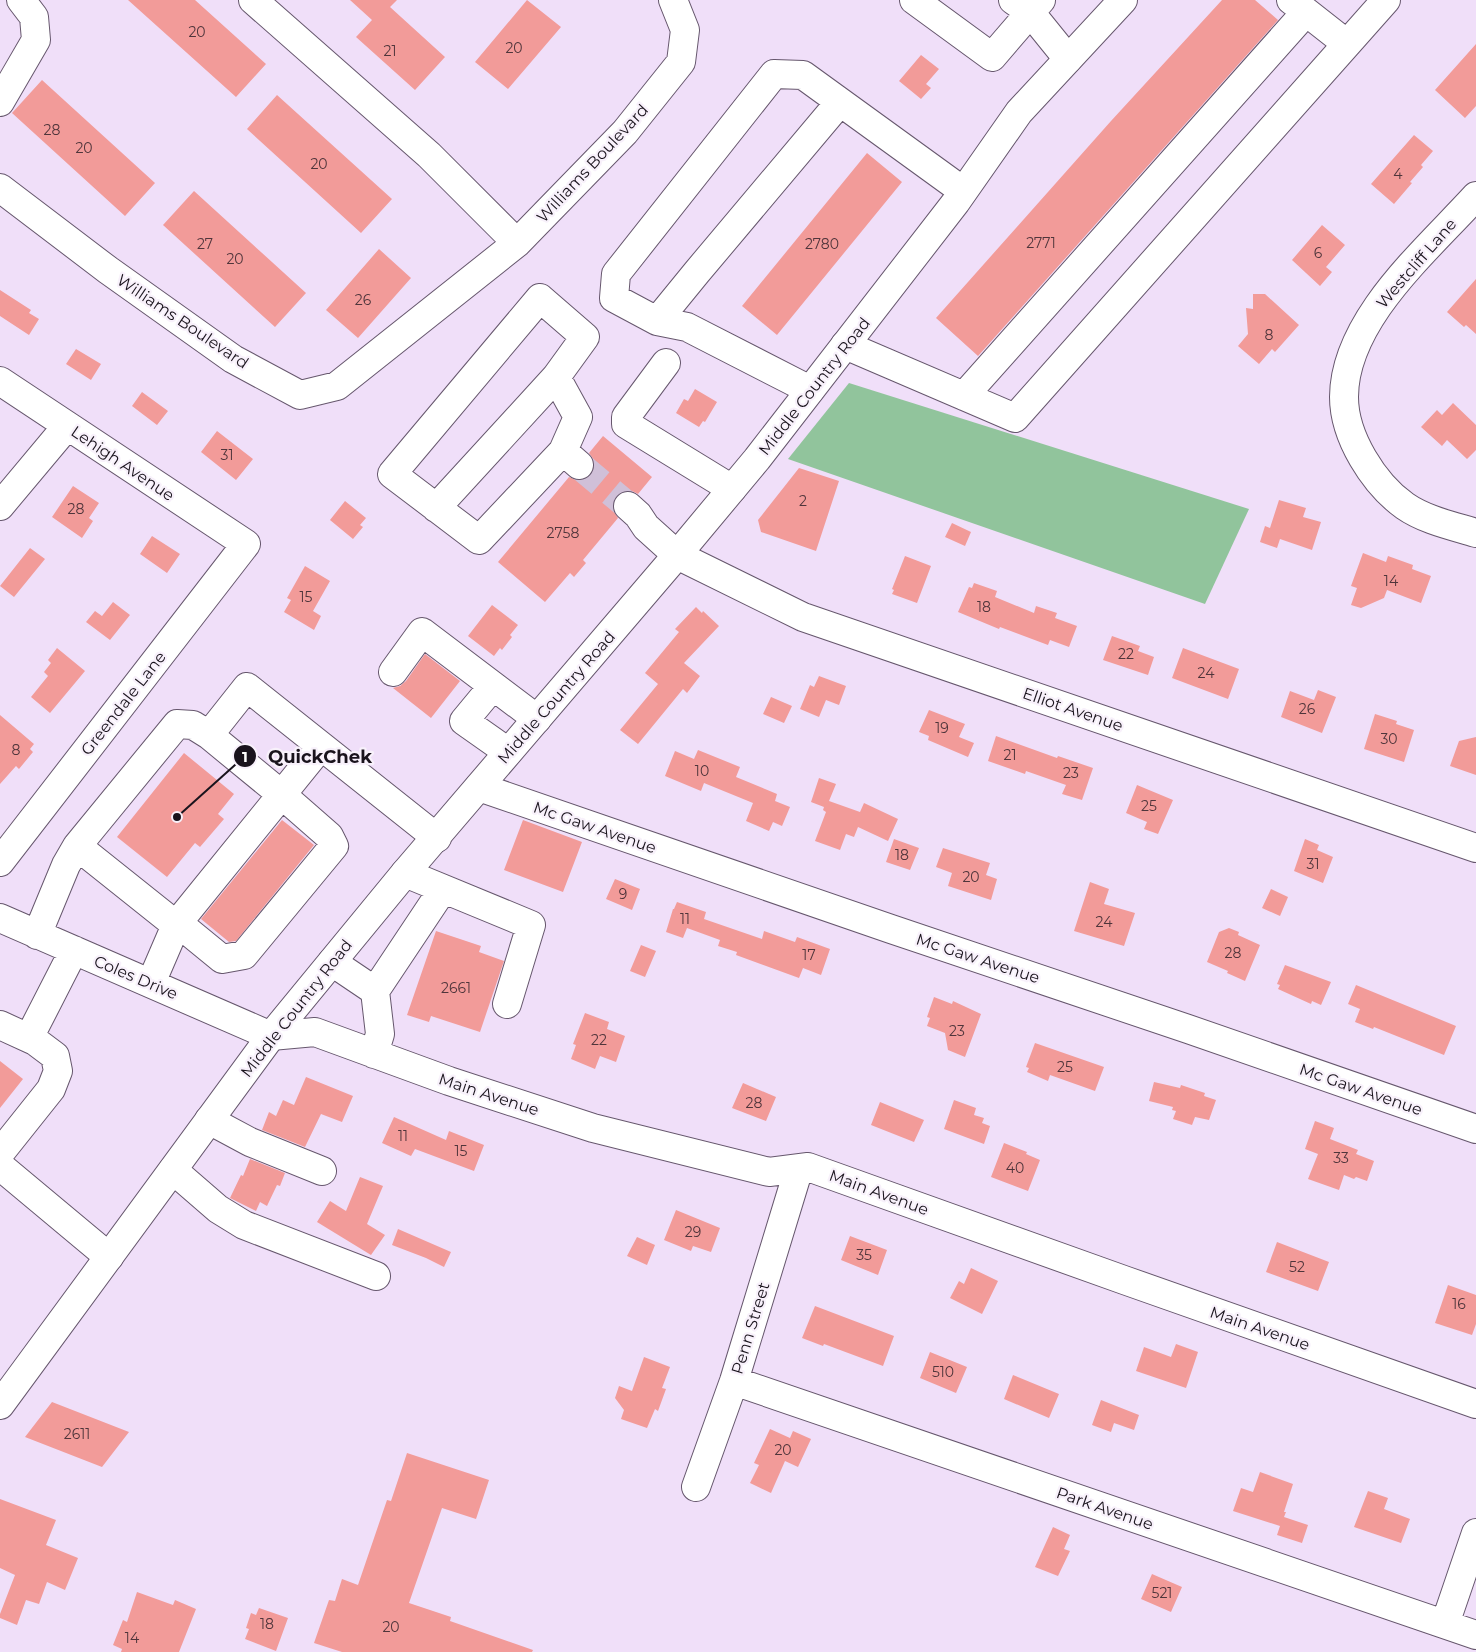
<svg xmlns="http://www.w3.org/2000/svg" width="1476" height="1652" viewBox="0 0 1476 1652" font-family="Montserrat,sans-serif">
  <rect width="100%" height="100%" fill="#f0dff9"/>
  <path fill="#91c49c" d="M849 383 1249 509 1205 604 788 459Z"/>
  <path fill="#f29b99" d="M128 0H195L266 64 236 97Z
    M350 0H397L390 7 445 57 415 90 356 37 372 20Z
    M527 0 561 27 508 89 475 62Z
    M1222 0H1255L1278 20 978 356 936 318 1111 121Z
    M1476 44V106L1465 118 1435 90Z
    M921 55 939 69 926 84 931 88 921 99 899 81Z
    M42 80 155 183 125 216 12 113Z
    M277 95 392 199 361 233 247 129Z
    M1414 135 1433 151 1421 165 1423 167 1410 182 1412 183 1394 204 1371 184Z
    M867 153 902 182 777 335 742 306Z
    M194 191 306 293 275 327 163 225Z
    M1322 225 1345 245 1326 267 1332 272 1320 286 1292 260Z
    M379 249 411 278 358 338 326 310Z
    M1476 279V334L1466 325 1464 327 1447 312Z
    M0 290 31 310 29 313 39 319 29 335 0 316Z
    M1253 294H1265L1299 325 1275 352 1272 349 1259 364 1238 346 1248 334 1246 308 1253 309Z
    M76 349 101 364 91 380 66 364Z
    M695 389 717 402 705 422 703 421 699 427 676 413 684 399 688 401Z
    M142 392 168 411 157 425 132 406Z
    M1453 403 1476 425V450L1467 459 1447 440 1442 446 1421 427 1437 410 1442 415Z
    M217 431 253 459 236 480 201 452Z
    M603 436 652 477 638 494 632 491H624L616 496 613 502V510L618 518 583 560 586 563 574 577 570 573 545 602 498 562 569 477 576 480H584L591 475 594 468V460L589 453Z
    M799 468 839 481 816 551 761 532 758 520Z
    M73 486 99 503 89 518 93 521 82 538 52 517Z
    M1279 500 1306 508 1303 517 1321 522 1312 550 1280 539 1277 548 1260 542 1265 526 1270 528Z
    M345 501 366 518 360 525 363 527 353 539 330 520Z
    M952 523 971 532 965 546 945 537Z
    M152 536 180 554 167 573 140 554Z
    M30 548 45 559 14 597 0 586Z
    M1363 553 1386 562 1388 556 1413 565 1412 569 1431 576 1421 603 1387 590 1384 598 1361 608 1351 605 1357 588 1351 586Z
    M905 556 931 566 917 603 892 594 894 590 892 589Z
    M305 566 330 581 313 611 321 616 314 630 284 612 291 600 287 598Z
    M974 583 997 591 995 597 1034 613 1036 606 1057 613 1055 618 1077 626 1069 647 1050 640 1048 645 1000 627 999 629 958 612 969 587 972 588Z
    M113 602 130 615 110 640 86 622 95 611 102 616Z
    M492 605 518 625 510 635 512 637 502 650 500 648 494 656 468 636Z
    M696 607 702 613 703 611 719 626 684 663 700 676 687 693 683 689 638 744 620 730 658 684 645 673 679 632 675 629Z
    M1112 636 1140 646 1138 651 1154 657 1148 675 1103 660Z
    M57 648 85 671 50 713 31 697 48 676 44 672 51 663 48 660Z
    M1183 648 1239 669 1228 699 1172 678Z
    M425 654 460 681 431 718 393 688 400 686 406 681Z
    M819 676 846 686 839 705 826 700 819 717 800 709 810 685 814 687Z
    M1318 690 1336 697 1322 733 1281 717 1290 691 1314 700Z
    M771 697 792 706 784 723 763 714Z
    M929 710 965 724 959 737 974 743 968 757 928 740 929 736 919 732Z
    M1375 714 1397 721 1396 724 1414 730 1404 762 1364 749Z
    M0 715 34 744 30 749 33 752 19 769 16 766 0 784Z
    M996 736 1057 758 1058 756 1093 768 1082 800 1062 794 1066 785 1026 771 1025 774 988 761Z
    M1476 737V775L1450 766 1459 741Z
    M698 750 740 767 736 777 777 794 775 801 790 807 782 826 773 822 769 831 746 821 753 803 704 783 701 791 665 776 675 751 694 759Z
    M184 753 234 794 218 814 224 819 200 847 195 843 167 877 117 837Z
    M819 778 836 784 829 801 860 812 864 803 898 819 888 841 858 827 854 837 846 834 840 850 815 841 826 812 823 810 824 807 811 802Z
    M1137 785 1173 800 1158 834 1144 829 1147 822 1126 813Z
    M282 820 314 845 236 941 229 942 201 919Z
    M523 820 582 842 563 892 504 870Z
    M894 839 919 848 910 870 886 862Z
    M1305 839 1319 845 1317 850 1333 857 1323 883 1294 871Z
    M943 848 990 863 986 875 997 879 991 900 948 886 952 873 936 867Z
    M615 879 640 889 632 910 606 899Z
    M1090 882 1109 889 1104 904 1135 913 1124 946 1074 931Z
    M1271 889 1288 897 1280 916 1262 908Z
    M677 902 706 912 704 919 762 939 764 931 795 942 797 937 830 949 821 975 803 968 799 978 736 955 737 952 718 946 720 940 687 928 683 938 666 932 673 909H674Z
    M1229 928 1239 932 1238 935 1260 945 1245 981 1227 973 1228 971 1207 962 1219 932Z
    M436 931 481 946 479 952 504 961 480 1032 431 1016 429 1022 407 1015Z
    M641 945 656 951 645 977 630 971Z
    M1285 965 1331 982 1321 1005 1312 1001 1311 1004 1278 989 1280 985 1277 984Z
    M1356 985 1456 1026 1444 1055 1374 1027 1373 1029 1355 1022 1360 1009 1348 1004Z
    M934 997 952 1004 953 1001 981 1014 965 1057 948 1050 945 1033 927 1026 930 1018 927 1017Z
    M585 1013 609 1022 607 1029 625 1036 616 1062 600 1056 595 1069 571 1059 576 1045 573 1044Z
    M1035 1043 1104 1067 1095 1091 1050 1075 1048 1081 1027 1072 1029 1068 1026 1067Z
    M0 1061 23 1079 0 1108Z
    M306 1077 353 1096 342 1122 321 1114 305 1147 262 1130 269 1112 276 1116 283 1100 294 1105Z
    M1154 1082 1180 1088 1181 1085 1205 1093 1204 1096 1216 1100 1209 1120 1195 1117 1192 1125 1173 1119 1176 1111 1172 1110 1173 1107 1149 1101Z
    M743 1083 776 1097 766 1121 732 1108Z
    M954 1100 976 1108 974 1115 984 1118 982 1123 990 1126 984 1144 944 1129Z
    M880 1102 924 1120 914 1142 871 1125Z
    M394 1117 446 1140 449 1131 484 1145 474 1171 415 1149 411 1156 382 1143Z
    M1315 1121 1334 1128 1330 1139 1358 1150 1356 1154 1374 1161 1367 1181 1356 1177 1354 1179 1344 1175 1339 1190 1308 1179 1318 1154 1305 1149Z
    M1004 1143 1027 1152 1026 1154 1040 1160 1028 1191 991 1177Z
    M250 1159 285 1173 280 1186 277 1185 267 1206 260 1202 256 1211 230 1198 241 1175 243 1176Z
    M360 1177 383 1186 367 1224 385 1235 371 1255 317 1222 330 1201 346 1211Z
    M676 1210 720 1228 711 1252 693 1246 691 1251 664 1240Z
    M398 1229 451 1252 444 1267 426 1258 392 1245Z
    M850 1236 887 1250 878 1275 841 1260Z
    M637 1237 655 1245 647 1265 627 1256Z
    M1277 1242 1329 1262 1318 1291 1266 1272Z
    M971 1268 998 1281 982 1314 950 1298 959 1281 964 1284Z
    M1448 1285 1476 1295V1324L1472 1335 1435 1323Z
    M815 1306 894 1336 883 1366 824 1344 823 1346 802 1338Z
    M1176 1344 1198 1352 1186 1388 1136 1371 1144 1347 1171 1357Z
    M930 1352 967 1367 956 1393 920 1378Z
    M644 1357 670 1367 662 1388 666 1389 658 1411 655 1409 647 1428 621 1419 624 1410 615 1398 619 1386 632 1391Z
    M1013 1375 1059 1394 1049 1418 1004 1399Z
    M1101 1400 1139 1415 1134 1430 1114 1423 1111 1432 1092 1425Z
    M52 1402 129 1432 102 1467 25 1437Z
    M770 1429 790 1438 793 1431 811 1439 798 1467 785 1461 771 1493 750 1483 759 1465 754 1463Z
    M407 1453 489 1480 476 1519 442 1508 409 1603 451 1617 450 1621 533 1650 532 1652H342L314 1643 329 1600 335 1601 342 1579 358 1585 387 1500 391 1501Z
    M1260 1472 1293 1484 1284 1512H1286L1284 1517 1308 1525 1302 1543 1277 1535 1280 1526 1233 1511 1241 1488 1253 1492Z
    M1368 1491 1388 1498 1384 1509 1410 1519 1401 1543 1354 1527Z
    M0 1499 56 1520 46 1545 78 1558 65 1590 47 1582 39 1604 26 1600 17 1625 0 1618V1614L15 1575 0 1568Z
    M1053 1527 1070 1535 1064 1549 1070 1551 1058 1576 1035 1567Z
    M1152 1574 1182 1587 1171 1612 1141 1599Z
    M137 1592 173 1605 175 1600 196 1609 179 1652H121L122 1649 113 1645 123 1620 127 1622Z
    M259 1608 288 1618 276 1651 245 1639 249 1629 246 1628 251 1613 256 1615Z"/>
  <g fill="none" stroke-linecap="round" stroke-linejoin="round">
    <path stroke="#d0c0d8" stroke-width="28" stroke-dasharray="28 14" stroke-linecap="butt" d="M579 465 628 506"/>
    <defs>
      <path id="minor" d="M253 0 429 155 517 243
        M914 0 992 57 1041 0
        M1013 0 1030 12 1068 59
        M1291 0 1347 44 1386 0
        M0 102 36 40 34 17 21 0
        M0 188 108 270 233 359 300 395 337 386 517 243 625 132 681 62 685 30 673 0
        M1476 196C1443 232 1406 266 1378 306 1360 332 1344 365 1344 397 1344 437 1374 484 1405 506 1425 520 1453 526 1476 533
        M657 321 697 272 840 102
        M845 345 1015 418 1347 44
        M666 363 626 417V424L732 489
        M0 381 246 544 0 862
        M810 390 687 327 657 321 614 298 616 274 774 74 803 75 963 191
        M964 396 1306 12
        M563 451 479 540 392 474 540 298 585 337 556 377 578 417 563 451 579 465
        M0 506 67 426
        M628 506 638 515 646 527 677 555 803 617 1476 848
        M436 508 556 377
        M393 672 422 632 537 719
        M493 686 464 721 508 752
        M479 787 891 929 1188 1029 1476 1129
        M77 846 176 925
        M405 873 531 925 507 1004
        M0 918 271 1036 315 1032 449 1081 593 1128 769 1172 808 1167 1124 1280 1476 1404
        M178 923 222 959 244 955 334 846 329 836 281 794 209 735
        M37 935 66 865 77 846 177 724 193 725 209 735 247 687 437 838
        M332 962 375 991 443 889
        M151 983 176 925 321 746
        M0 1025 35 1041 55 1056 58 1071 51 1089 0 1153
        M29 1038 74 950
        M374 1054 380 1034 375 991
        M209 1120 250 1142 322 1171
        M0 1166 109 1257
        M173 1170 218 1209 244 1225 376 1276
        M734 1381 1476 1635
        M696 1487 734 1381 799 1168
        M1445 1624 1476 1533"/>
      <path id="major" d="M0 1405 271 1036 405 873 677 555 757 459 956 202 1019 112 1123 0"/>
    </defs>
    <use href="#minor" stroke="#66576d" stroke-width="30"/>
    <use href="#major" stroke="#66576d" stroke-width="30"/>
    <use href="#minor" stroke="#fff" stroke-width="28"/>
    <use href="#major" stroke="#fff" stroke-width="28"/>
  </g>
  <g text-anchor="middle" stroke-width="4.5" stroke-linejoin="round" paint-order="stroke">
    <g font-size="14" fill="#4f353b">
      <text x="197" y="37">20</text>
      <text x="514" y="53">20</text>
      <text x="390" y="56">21</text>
      <text x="52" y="135">28</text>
      <text x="84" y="153">20</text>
      <text x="319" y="169">20</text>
      <text x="1398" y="179">4</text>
      <text x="1041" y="248">2771</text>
      <text x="205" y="249">27</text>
      <text x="822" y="249">2780</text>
      <text x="1318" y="258">6</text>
      <text x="235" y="264">20</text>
      <text x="363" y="305">26</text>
      <text x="1269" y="340">8</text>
      <text x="227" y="460">31</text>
      <text x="803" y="506">2</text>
      <text x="76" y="514">28</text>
      <text x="563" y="538">2758</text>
      <text x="1391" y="586">14</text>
      <text x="306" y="602">15</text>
      <text x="984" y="612">18</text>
      <text x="1126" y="659">22</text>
      <text x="1206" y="678">24</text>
      <text x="1307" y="714">26</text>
      <text x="942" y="733">19</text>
      <text x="1389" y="744">30</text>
      <text x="16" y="755">8</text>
      <text x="1010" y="760">21</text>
      <text x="702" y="776">10</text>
      <text x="1071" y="778">23</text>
      <text x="1149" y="811">25</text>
      <text x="902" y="860">18</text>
      <text x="1313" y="869">31</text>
      <text x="971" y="882">20</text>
      <text x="623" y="899">9</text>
      <text x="685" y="924">11</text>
      <text x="1104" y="927">24</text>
      <text x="1233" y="958">28</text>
      <text x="809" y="960">17</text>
      <text x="456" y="993">2661</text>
      <text x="957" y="1036">23</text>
      <text x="599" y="1045">22</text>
      <text x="1065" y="1072">25</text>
      <text x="754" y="1108">28</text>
      <text x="403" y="1141">11</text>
      <text x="461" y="1156">15</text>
      <text x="1341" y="1163">33</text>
      <text x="1015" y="1173">40</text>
      <text x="693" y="1237">29</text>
      <text x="864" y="1260">35</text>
      <text x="1297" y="1272">52</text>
      <text x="1459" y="1309">16</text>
      <text x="943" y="1377">510</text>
      <text x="77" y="1439">2611</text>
      <text x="783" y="1455">20</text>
      <text x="1162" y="1598">521</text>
      <text x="267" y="1629">18</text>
      <text x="391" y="1632">20</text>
      <text x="132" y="1643">14</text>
    </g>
    <g font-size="16" fill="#19131c" stroke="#f8f1fb">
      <text transform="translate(592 163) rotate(-47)" y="6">Williams Boulevard</text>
      <text transform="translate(1416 263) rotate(-49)" y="6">Westcliff Lane</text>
      <text transform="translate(183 321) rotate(34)" y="6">Williams Boulevard</text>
      <text transform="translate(814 386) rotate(-52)" y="6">Middle Country Road</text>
      <text transform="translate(123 463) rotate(34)" y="6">Lehigh Avenue</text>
      <text transform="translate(556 697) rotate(-49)" y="6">Middle Country Road</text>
      <text transform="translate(123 703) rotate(-52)" y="6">Greendale Lane</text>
      <text transform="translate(1073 709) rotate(19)" y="6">Elliot Avenue</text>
      <text transform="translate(595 827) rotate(19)" y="6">Mc Gaw Avenue</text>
      <text transform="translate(978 958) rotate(18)" y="6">Mc Gaw Avenue</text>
      <text transform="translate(136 977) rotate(23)" y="6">Coles Drive</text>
      <text transform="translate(296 1008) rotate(-52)" y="6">Middle Country Road</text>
      <text transform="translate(1361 1089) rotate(19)" y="6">Mc Gaw Avenue</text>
      <text transform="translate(489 1094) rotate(18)" y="6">Main Avenue</text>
      <text transform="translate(879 1192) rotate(20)" y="6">Main Avenue</text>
      <text transform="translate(750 1328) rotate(-73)" y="6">Penn Street</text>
      <text transform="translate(1260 1328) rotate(19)" y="6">Main Avenue</text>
      <text transform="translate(1105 1508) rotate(19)" y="6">Park Avenue</text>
    </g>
  </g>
  <path fill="none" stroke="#19131c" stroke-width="2" d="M177 817L245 756"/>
  <g fill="#19131c" stroke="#f8f1fb" stroke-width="2">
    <circle cx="177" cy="817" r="5"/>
    <circle cx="245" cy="756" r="12"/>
  </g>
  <g font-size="15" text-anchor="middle" font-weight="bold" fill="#fff">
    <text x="245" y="762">1</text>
  </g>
  <g font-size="18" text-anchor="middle" font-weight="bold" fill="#19131c" stroke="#f8f1fb" stroke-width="4.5" stroke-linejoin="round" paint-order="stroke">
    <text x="320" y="763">QuickChek</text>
  </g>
</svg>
